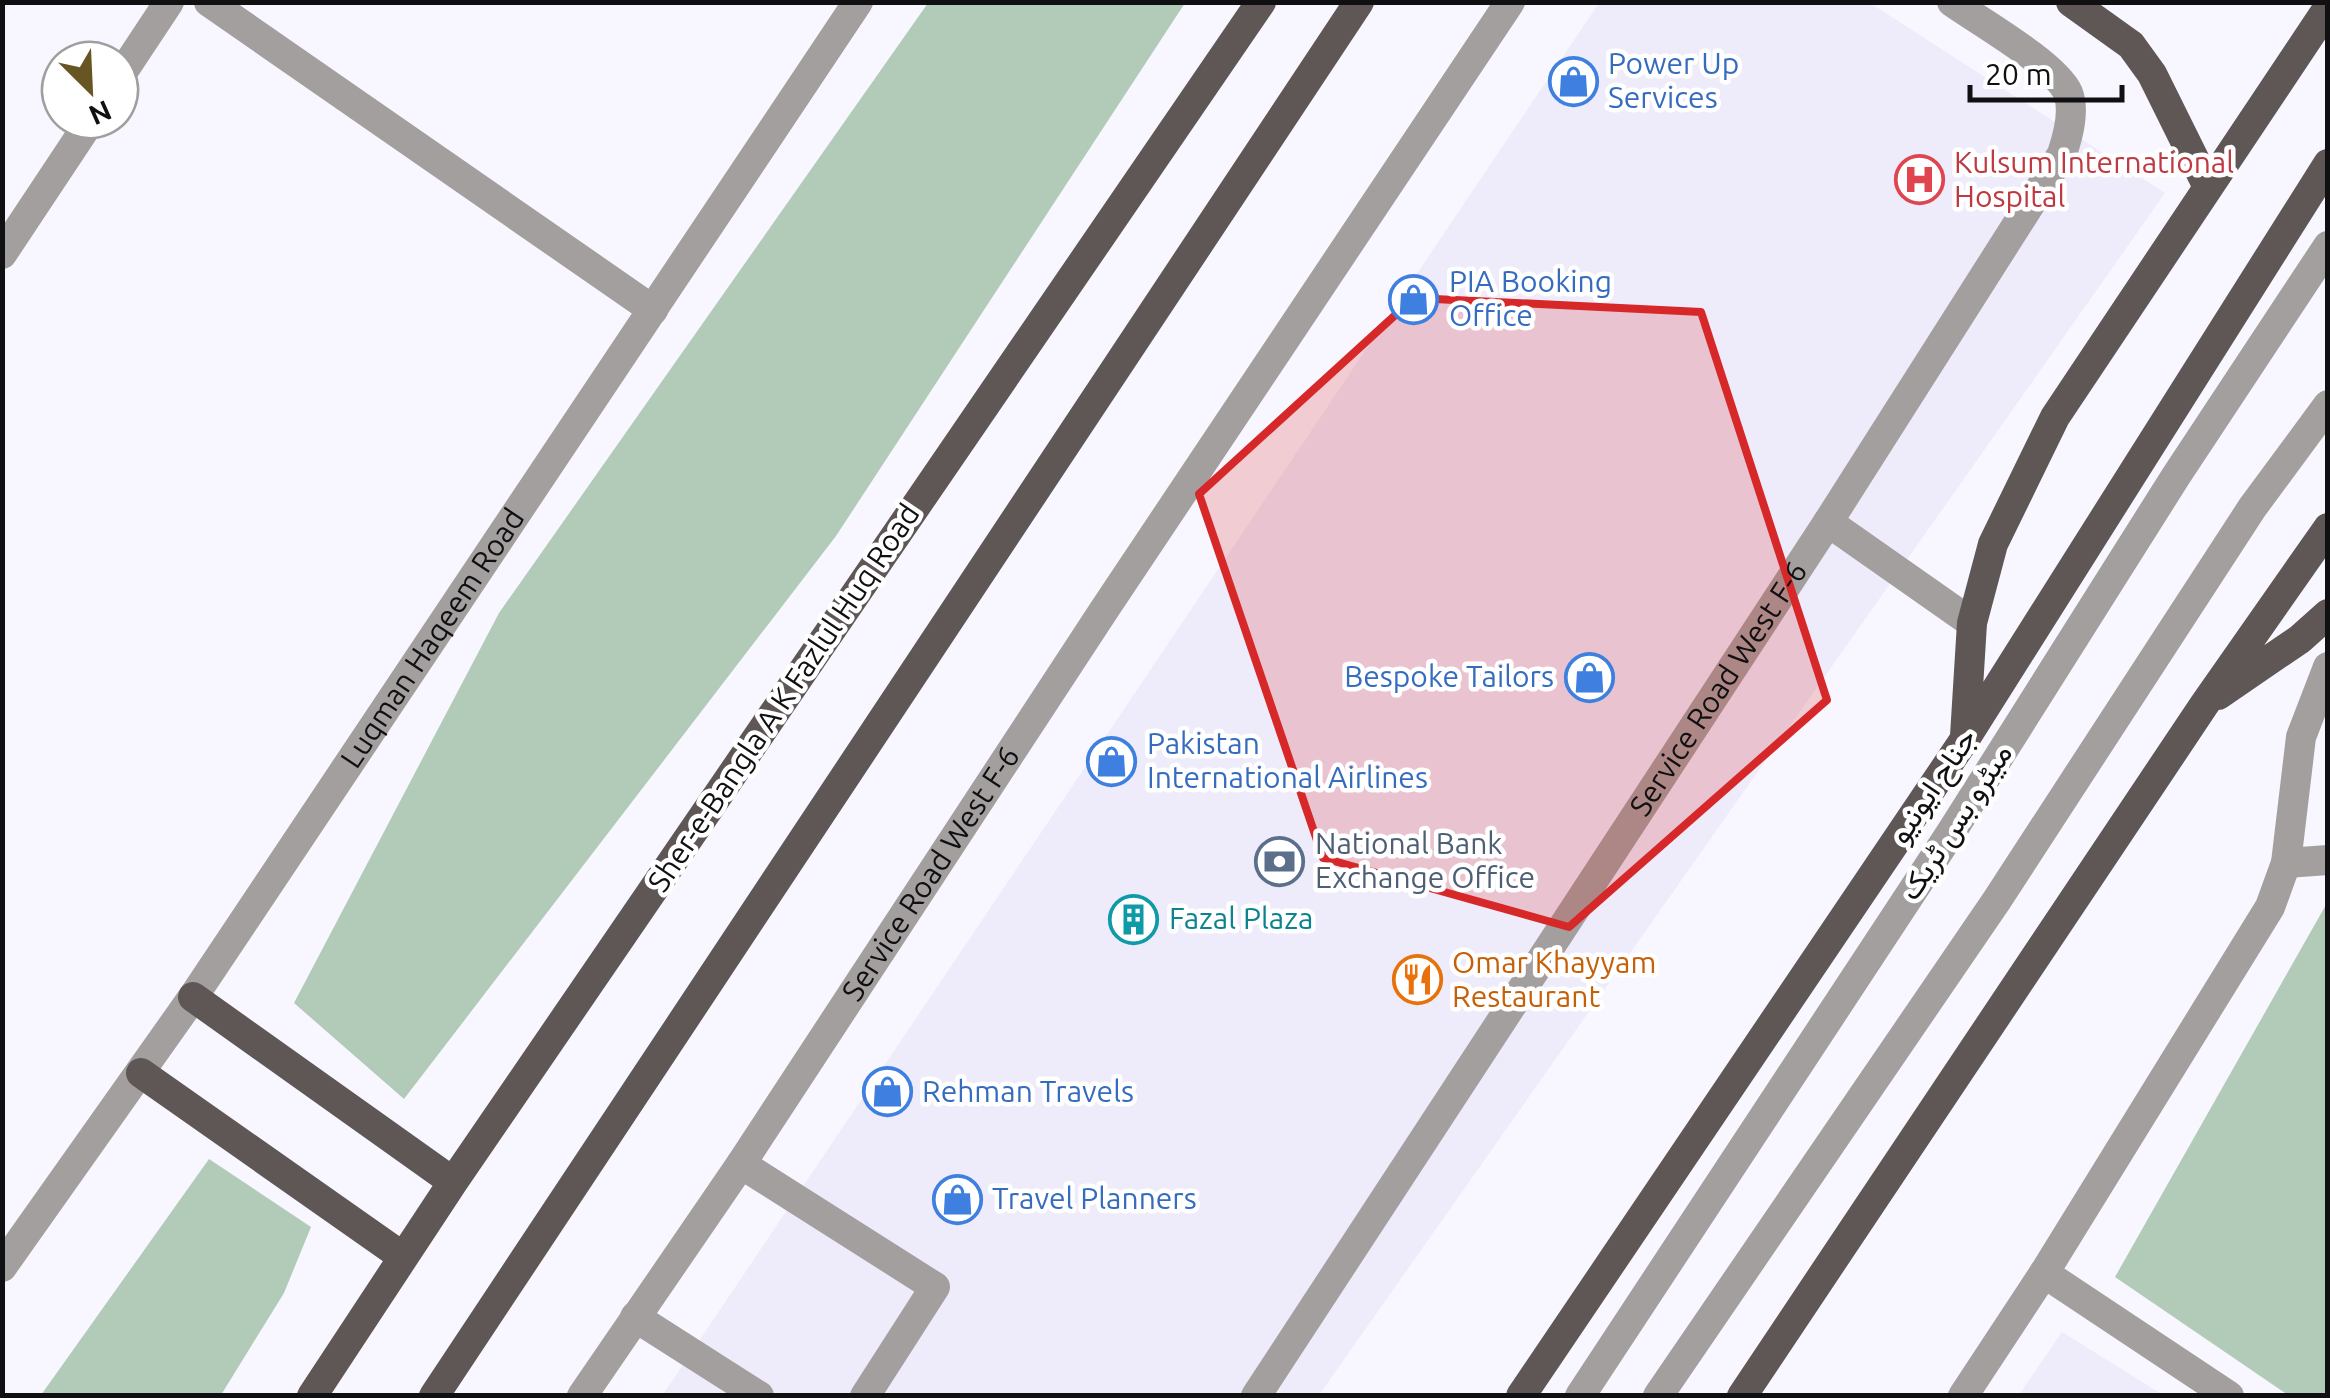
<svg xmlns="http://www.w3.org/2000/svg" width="2330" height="1398" viewBox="0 0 2330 1398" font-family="Ubuntu,Vazirmatn,sans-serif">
  <rect width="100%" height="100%" fill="#f8f6fe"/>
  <path fill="#eeebfb" d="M1599 3H1870L2165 193 1319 1395 662 1396Z
    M2062 1332 2163 1395H2019Z"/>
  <path fill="#b2cbb8" d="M928 3H1185L836 536 404 1099 294 1003 499 613Z
    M2327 903V1395H2288L2115 1277Z
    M209 1159 311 1227 284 1293 221 1395H41Z"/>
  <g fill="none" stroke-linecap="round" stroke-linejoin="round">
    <g stroke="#a39f9e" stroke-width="30">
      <path d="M209 2 653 310"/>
      <path d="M120 76 169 2"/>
      <path d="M2 254 91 120"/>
      <path d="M1828 522 1972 623"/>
      <path d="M2286 863 2328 860"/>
      <path d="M741 1164 935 1287 865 1396"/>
      <path id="s1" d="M2 1267 193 997 858 2"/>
      <path d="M2044 1273 2229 1396"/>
      <path d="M635 1317 759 1396"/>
      <path id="s2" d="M582 1396 741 1164 1104 610 1510 2"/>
      <path id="s3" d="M1256 1396 1828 522 2062 154C2068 136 2075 111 2068 93 2056 65 1979 21 1952 2"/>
      <path d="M1580 1396 1952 831 2176 476 2328 246"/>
      <path d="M1658 1396 1997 900 2252 508 2328 405"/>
      <path d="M1963 1396 2044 1273 2270 907 2286 863 2301 737 2328 667"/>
    </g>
    <path stroke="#5e5756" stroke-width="30" d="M2071 2 2131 45 2152 74 2208 187
      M2218 695 2300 639 2328 614
      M1965 736 1972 623 1993 544 2055 417 2328 8
      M193 997 453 1182
      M141 1073 403 1257
      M312 1396 453 1182 1261 2
      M434 1396 1359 2
      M1521 1396 1965 739 2328 164
      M1742 1396 2204 705 2328 528"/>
  </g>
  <path fill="#d62828" fill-opacity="0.2" stroke="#d62828" stroke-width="8" stroke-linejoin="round" d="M1414 298 1701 312 1827 700 1569 927 1323 858 1199 494Z"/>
  <defs>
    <symbol id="shop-ring" viewBox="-11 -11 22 22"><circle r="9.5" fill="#fff" stroke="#3f7fe0" stroke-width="1.5"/><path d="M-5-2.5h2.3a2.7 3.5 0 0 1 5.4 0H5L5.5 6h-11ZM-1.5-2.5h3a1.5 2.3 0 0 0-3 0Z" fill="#3f7fe0"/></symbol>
    <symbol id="hospital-ring" viewBox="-11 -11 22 22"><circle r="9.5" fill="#fff" stroke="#e0444e" stroke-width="1.5"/><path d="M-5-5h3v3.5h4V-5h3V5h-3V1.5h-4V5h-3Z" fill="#e0444e"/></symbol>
    <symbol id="bank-ring" viewBox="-11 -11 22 22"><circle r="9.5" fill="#fff" stroke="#5c6f8a" stroke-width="1.5"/><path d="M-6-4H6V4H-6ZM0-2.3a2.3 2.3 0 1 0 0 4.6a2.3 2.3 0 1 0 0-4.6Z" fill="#5c6f8a"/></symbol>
    <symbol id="building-ring" viewBox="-11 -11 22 22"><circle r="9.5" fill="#fff" stroke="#0f9aa8" stroke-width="1.5"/><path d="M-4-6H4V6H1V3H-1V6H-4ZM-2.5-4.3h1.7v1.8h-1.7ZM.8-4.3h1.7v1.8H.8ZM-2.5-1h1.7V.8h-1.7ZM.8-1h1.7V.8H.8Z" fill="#0f9aa8"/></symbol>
    <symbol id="restaurant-ring" viewBox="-11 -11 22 22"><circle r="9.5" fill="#fff" stroke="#e8710a" stroke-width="1.5"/><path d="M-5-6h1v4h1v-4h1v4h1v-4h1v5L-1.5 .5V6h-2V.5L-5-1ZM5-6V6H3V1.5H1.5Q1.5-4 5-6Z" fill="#e8710a"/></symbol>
  </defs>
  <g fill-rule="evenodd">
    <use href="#shop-ring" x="1546" y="54" width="55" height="55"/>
    <use href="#hospital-ring" x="1892" y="152" width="55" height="55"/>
    <use href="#shop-ring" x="1386" y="272" width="55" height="55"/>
    <use href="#shop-ring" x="1562" y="650" width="55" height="55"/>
    <use href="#shop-ring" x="1084" y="734" width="55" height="55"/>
    <use href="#bank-ring" x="1252" y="834" width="55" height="55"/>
    <use href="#building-ring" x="1106" y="892" width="55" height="55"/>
    <use href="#restaurant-ring" x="1390" y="952" width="55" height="55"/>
    <use href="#shop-ring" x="860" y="1064" width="55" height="55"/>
    <use href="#shop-ring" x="930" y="1172" width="55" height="55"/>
  </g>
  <g text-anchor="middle" stroke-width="9" stroke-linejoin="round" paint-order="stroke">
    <g font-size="30" fill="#366cbe" stroke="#fff" text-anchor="start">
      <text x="1608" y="74">Power Up<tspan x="1608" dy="34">Services</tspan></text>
      <text x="1449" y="292">PIA Booking<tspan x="1449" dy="34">Office</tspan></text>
      <text x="1554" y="687" text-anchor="end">Bespoke Tailors</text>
      <text x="1147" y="754">Pakistan<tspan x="1147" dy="34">International Airlines</tspan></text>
      <text x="922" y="1102">Rehman Travels</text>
      <text x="992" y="1209">Travel Planners</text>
    </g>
    <g font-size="30" fill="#be3a42" stroke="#fff" text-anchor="start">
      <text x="1954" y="173">Kulsum International<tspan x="1954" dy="34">Hospital</tspan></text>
    </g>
    <g font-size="30" fill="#100f12" stroke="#fff">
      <text dy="10" stroke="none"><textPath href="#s1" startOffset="762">Luqman Haqeem Road</textPath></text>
      <text dy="10" stroke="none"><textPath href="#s3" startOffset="845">Service Road West F-6</textPath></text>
      <text transform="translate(784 698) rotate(-56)" y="10">Sher-e-Bangla A K Fazlul Huq Road</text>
      <text transform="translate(1933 786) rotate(-56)" y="10">جناح ایونیو</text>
      <text transform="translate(1956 822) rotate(-57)" y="10">میٹرو بس ٹریک</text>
      <text dy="10" stroke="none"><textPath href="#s2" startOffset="628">Service Road West F-6</textPath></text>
    </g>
    <g font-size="30" fill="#4e5e75" stroke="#fff" text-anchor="start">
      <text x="1315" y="854">National Bank<tspan x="1315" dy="34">Exchange Office</tspan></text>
    </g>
    <g font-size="30" fill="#0d838f" stroke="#fff" text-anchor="start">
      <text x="1169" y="929">Fazal Plaza</text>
    </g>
    <g font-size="30" fill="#c56008" stroke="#fff" text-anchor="start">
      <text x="1452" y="973">Omar Khayyam<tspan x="1452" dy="34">Restaurant</tspan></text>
    </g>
  </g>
  <rect width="2330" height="1398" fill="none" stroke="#100f12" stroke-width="10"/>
  <g transform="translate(90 90) rotate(156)"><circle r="48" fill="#ffffff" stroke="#9f9fa0" stroke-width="2.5"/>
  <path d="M0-8L18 38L0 25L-18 38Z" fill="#675523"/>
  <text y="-15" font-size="28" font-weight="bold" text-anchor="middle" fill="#100f12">N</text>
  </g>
  <path d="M1970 85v15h152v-15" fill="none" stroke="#100f12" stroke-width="5"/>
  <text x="1985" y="85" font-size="30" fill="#100f12" stroke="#ffffff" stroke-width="8" paint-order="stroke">20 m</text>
</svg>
